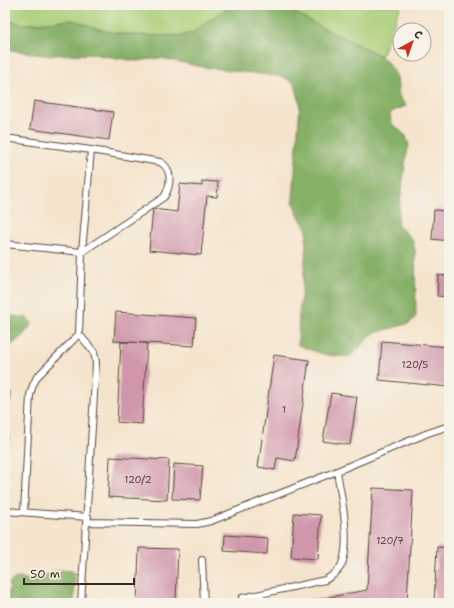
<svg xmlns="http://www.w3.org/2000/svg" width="454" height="608" viewBox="0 0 454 608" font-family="'Shantell Sans',sans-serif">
  <rect width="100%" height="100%" fill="#f7f3e8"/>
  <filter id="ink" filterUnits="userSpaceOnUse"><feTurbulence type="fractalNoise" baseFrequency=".025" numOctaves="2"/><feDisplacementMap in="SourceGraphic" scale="8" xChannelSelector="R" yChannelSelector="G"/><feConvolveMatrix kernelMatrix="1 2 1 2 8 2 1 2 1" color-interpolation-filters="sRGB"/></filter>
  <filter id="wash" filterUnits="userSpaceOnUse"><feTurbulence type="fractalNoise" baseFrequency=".012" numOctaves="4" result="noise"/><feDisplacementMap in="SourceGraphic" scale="16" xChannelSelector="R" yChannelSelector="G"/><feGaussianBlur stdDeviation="0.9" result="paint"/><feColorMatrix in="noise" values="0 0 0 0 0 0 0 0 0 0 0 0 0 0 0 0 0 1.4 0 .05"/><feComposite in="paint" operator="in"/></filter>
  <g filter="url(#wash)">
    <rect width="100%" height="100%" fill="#f5e4cd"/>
    <path fill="#a9cd76" stroke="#727c4a" d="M5 5H234L218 14 194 32 181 36 134 35 109 32 72 20 24 24 5 20Z
      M281 5H401L381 56 313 23Z"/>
    <path fill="#86b067" stroke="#606d42" d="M234 5H281L313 23 381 56 392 68 397 77 399 96 406 106 393 111 390 114 391 123 406 136 409 145 406 157 397 225 412 239 415 250 416 316 410 323 374 333 350 356C330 358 316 352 298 345L299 314 304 274 307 230 297 213 293 200 300 103 295 84 284 77 203 67 160 58 136 61 94 54 43 55 5 49V20L24 24 72 20 109 32 134 35 181 36 194 32 218 14Z
      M5 315 27 318 32 323C26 335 15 342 5 350Z
      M59 570 72 571 75 574 74 603H8L10 582 16 578 32 580Z"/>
    <g id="blocks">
      <path fill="#d097ac" d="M34 101 113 112 109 140 30 129Z
        M202 181 218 182 217 197 207 196 201 255 149 250 153 209 177 212 180 184 202 186Z
        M434 210 449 211V241L432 239Z
        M438 275 449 276V297L437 296Z
        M116 312 196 318 194 346 114 341Z
        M382 341 449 347V387L379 380Z
        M121 342 147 343 142 424 117 422Z
        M274 355 309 360 295 461 277 458 275 470 258 467Z
        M5 392H10L6 454H5Z
        M331 393 357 397 350 445 323 441Z
        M110 457 169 460 167 500 108 497Z
        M174 464 203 466 200 500 172 499Z
        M373 488 413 490 407 603H299L367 590Z
        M294 513 321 515 318 559 291 557Z
        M225 535 268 538 267 554 224 551Z
        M437 547 449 548V603H434Z
        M139 548 178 549 176 603H137Z"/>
    </g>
  </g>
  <g filter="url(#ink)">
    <use href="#blocks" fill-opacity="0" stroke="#574638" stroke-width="1"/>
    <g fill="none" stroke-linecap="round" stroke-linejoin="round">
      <defs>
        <path id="service" d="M5 138 91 150 160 162C173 169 171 186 164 197L82 252 5 244
          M5 511 88 517
          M24 512 30 395 33 385 37 377 79 334
          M87 522 197 524 211 521 337 471
          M202 560 204 603
          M242 598 325 580C332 576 337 573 341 566 352 543 341 497 337 471L428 433 449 426
          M81 603 96 363 94 352 79 334 82 252 91 150"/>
      </defs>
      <use href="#service" stroke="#574638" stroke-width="8"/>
      <use href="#service" stroke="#fff" stroke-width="6"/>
    </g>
  </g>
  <g text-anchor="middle" stroke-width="3.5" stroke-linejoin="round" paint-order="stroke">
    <g font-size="10" fill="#604542">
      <text x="415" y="368">120/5</text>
      <text x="284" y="413">1</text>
      <text x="138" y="483">120/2</text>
      <text x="390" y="544">120/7</text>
    </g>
  </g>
  <rect width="454" height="608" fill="none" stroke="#f7f3e8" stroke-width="20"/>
  <g transform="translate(412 42) rotate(40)"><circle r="19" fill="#f7f3e8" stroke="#aca397"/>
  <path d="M0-3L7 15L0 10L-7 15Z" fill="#c8321e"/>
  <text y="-6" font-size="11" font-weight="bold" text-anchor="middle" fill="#3b2a1e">С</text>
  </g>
  <path d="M24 578v6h110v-6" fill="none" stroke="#3b2a1e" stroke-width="2"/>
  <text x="30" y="578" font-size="12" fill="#3b2a1e" stroke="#f7f3e8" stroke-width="3" paint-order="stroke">50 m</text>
</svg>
